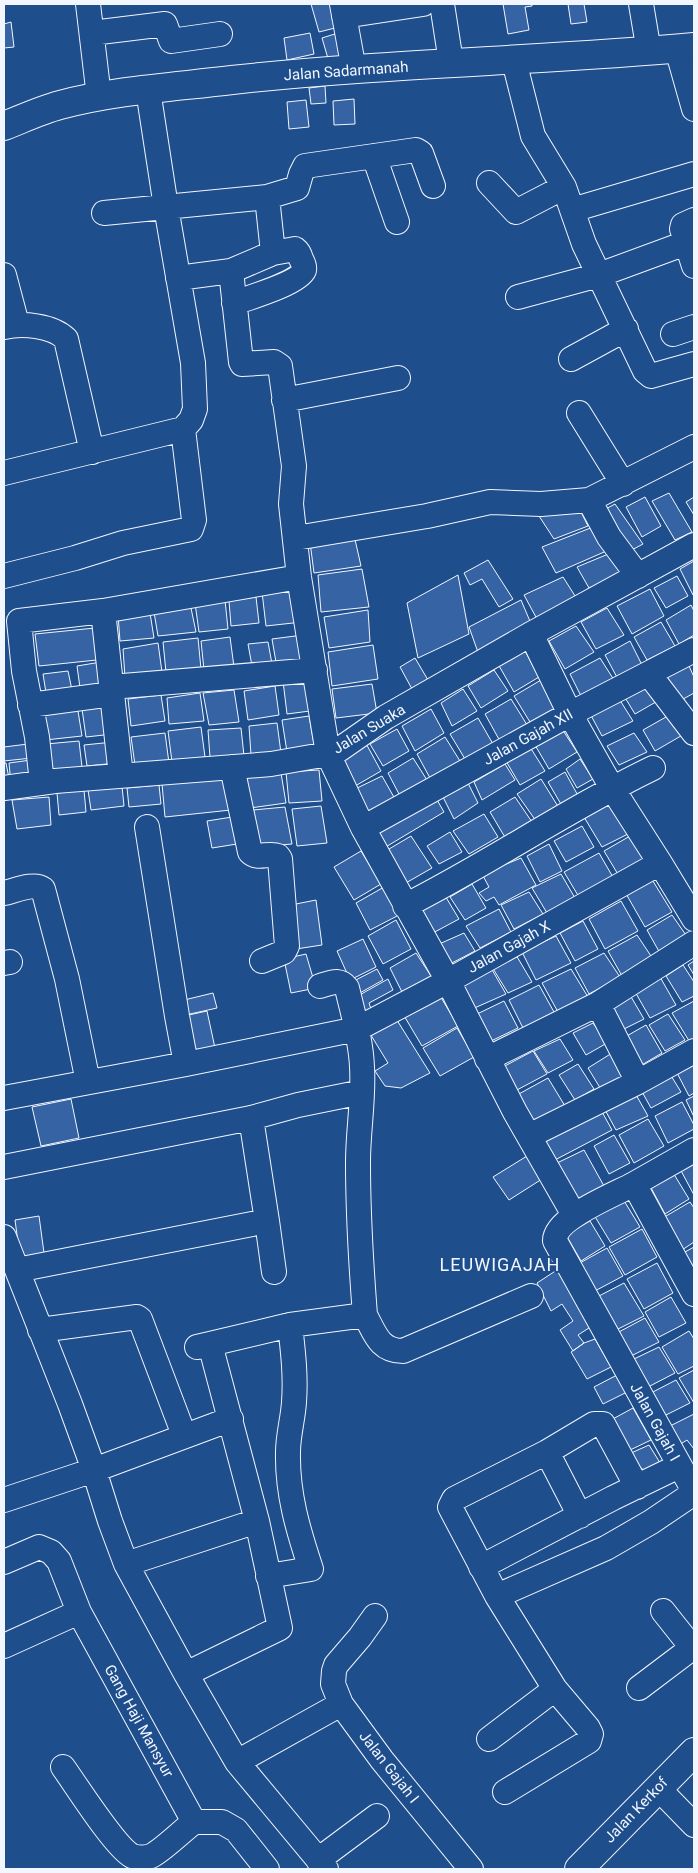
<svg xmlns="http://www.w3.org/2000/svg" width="698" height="1873" viewBox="0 0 698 1873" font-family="Roboto,sans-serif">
  <rect width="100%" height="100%" fill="#1f4e8c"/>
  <path fill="#3563a3" stroke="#f2f6ff" d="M311 4H333L339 27 319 32Z
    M503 4H532V6L525 7 529 30 508 34Z
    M568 4H584L587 22 571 24Z
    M11 22 14 47 4 48V24Z
    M310 33 314 54 287 60 284 38Z
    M338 33 349 56 329 62 322 38Z
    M325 86 326 103 311 104 309 88Z
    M354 99 355 124 334 125 333 101Z
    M306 100 309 127 289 129 287 102Z
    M669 493 692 532 675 540 652 501Z
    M645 497 661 526 642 537 626 507Z
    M694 497V515L686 502Z
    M577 504 588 526 554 539 539 516Z
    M615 504 643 544 628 552 602 511Z
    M593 527 611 549 556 573 542 547Z
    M354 535 361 566 314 573 310 542Z
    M613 552 629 571 589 588 577 567Z
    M488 560 513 599 499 607 482 579 470 585 464 573Z
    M694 561V594L693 595 680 569Z
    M362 569 369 607 321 612 318 575Z
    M458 575 469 634 418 658 407 603Z
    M677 576 688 596 666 608 654 588Z
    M563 577 577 599 537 619 524 595Z
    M296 588 302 622 266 626 262 592Z
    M650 589 664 616 632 634 617 606Z
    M256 597 259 623 231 626 229 601Z
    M225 600 228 629 199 632 195 603Z
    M521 600 532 626 479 655 469 627Z
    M691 605 694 611V635L679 644 666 620Z
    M191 608 196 632 158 636 154 612Z
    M607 608 624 635 596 649 581 622Z
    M368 610 370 642 329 648 324 617Z
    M150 613 154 638 120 641 118 615Z
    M661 622 675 646 647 660 634 637Z
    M576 626 594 652 565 669 549 641Z
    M95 628 97 660 39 666 35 634Z
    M303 635 308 665 277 668 272 639Z
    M230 637 234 667 204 670 201 641Z
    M198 638 201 669 166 672 163 642Z
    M630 641 643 667 619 681 605 655Z
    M268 642 272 664 252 666 248 644Z
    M158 643 162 672 125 677 123 649Z
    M373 645 378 679 332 686 328 652Z
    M524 649 539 677 514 692 498 664Z
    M415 658 428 680 412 689 400 667Z
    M600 658 614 680 582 698 570 674Z
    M101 662 104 692 81 695 77 666Z
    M689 666 694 677V693L676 703 664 679Z
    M494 670 508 691 481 708 468 686Z
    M68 671 73 695 47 699 43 674Z
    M306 678 310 711 287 714 283 681Z
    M541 680 561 712 533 727 514 696Z
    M650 682 661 699 635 714 624 696Z
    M372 684 377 713 336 718 332 689Z
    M275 686 279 715 248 720 244 691Z
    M463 689 477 711 452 726 441 703Z
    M234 690 239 722 209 725 203 693Z
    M200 693 204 721 169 724 167 698Z
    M616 694 633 721 602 736 587 708Z
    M161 695 165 721 131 726 128 699Z
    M511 699 529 728 501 743 485 714Z
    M108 700 113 734 86 737 81 702Z
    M77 705 82 736 45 740 41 709Z
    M431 709 444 733 415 751 402 726Z
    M673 713 686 733 655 751 643 730Z
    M309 716 315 750 287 752 282 720Z
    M478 718 493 744 465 759 450 734Z
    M277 723 281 753 251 755 249 726Z
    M201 727 205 757 172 762 168 731Z
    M241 728 244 756 210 757 208 730Z
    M397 729 409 751 383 766 370 744Z
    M562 729 577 752 549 769 535 745Z
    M165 733 169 763 135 765 131 737Z
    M634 733 647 752 619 765 607 746Z
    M445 737 460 761 430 778 417 754Z
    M363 738 381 771 350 789 337 751Z
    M79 741 82 767 49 771 46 744Z
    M113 742 116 763 87 766 84 745Z
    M28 744 32 758 4 761V747Z
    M530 747 545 771 520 785 506 761Z
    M413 758 427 780 400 796 388 773Z
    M580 759 593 779 577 788 566 769Z
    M31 760 34 782 11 784 9 763Z
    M4 763H6L10 783H4Z
    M505 764 515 780 482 800 474 782Z
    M319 770 322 801 289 803 286 772Z
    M565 772 581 801 565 811 548 782Z
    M281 773 286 803 250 808 246 777Z
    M382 776 395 799 368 815 353 790Z
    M227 777 231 810 165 817 162 784Z
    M541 779 559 808 536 821 517 794Z
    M468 783 478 803 454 819 443 797Z
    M159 785 161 804 129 807 127 788Z
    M122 786 124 806 91 810 88 790Z
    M84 790 86 812 59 815 57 793Z
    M433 793 444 812 384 848 375 827Z
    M49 797 51 825 17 829 12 800Z
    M515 797 532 822 506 839 490 812Z
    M609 803 628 834 602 847 584 817Z
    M321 806 327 843 297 846 292 809Z
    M285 807 292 844 258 847 253 810Z
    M484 814 498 837 469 854 453 831Z
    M232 817 237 844 212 848 207 821Z
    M582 826 594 847 566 862 554 841Z
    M450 832 462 852 439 864 427 846Z
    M411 836 432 868 404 884 384 852Z
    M630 836 645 862 619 876 604 851Z
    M549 844 562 871 540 882 527 856Z
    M361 851 381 884 354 900 334 867Z
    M599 853 614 879 579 897 564 872Z
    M521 858 536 885 499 905 494 897 486 901 479 893 489 887 482 874Z
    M561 874 575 898 547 913 532 888Z
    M651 878 672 912 645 927 625 892Z
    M472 884 486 908 465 920 450 897Z
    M384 887 399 915 370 930 356 903Z
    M529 892 543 914 514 929 501 905Z
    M444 894 459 919 431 934 416 909Z
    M316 900 322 945 296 949 291 905Z
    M621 901 638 931 605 949 589 919Z
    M499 909 511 932 480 948 466 926Z
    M672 915 688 938 661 955 647 930Z
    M396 920 411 949 383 964 368 936Z
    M583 921 598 949 575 961 560 933Z
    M464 933 475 951 448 965 437 945Z
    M637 935 653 959 622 976 608 951Z
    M556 936 571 963 536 980 522 952Z
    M363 939 376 967 350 980 337 951Z
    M416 953 433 979 404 996 390 968Z
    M604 953 620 977 589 994 575 968Z
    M306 954 316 988 291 993 284 959Z
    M516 955 532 982 508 993 492 967Z
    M694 961V975L688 965Z
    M683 965 694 982V996L682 1002 666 976Z
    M491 968 506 994 470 1010 455 983Z
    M377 969 383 980 358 994 352 982Z
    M571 969 588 997 558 1012 542 983Z
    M660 977 676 1005 650 1018 634 990Z
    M388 979 393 990 369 1003 373 1015 362 1020 356 997Z
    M539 985 554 1012 523 1028 509 1000Z
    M213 993 217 1008 181 1016 180 1001Z
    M439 994 458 1026 422 1046 403 1014Z
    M630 995 644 1019 622 1030 609 1007Z
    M504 1001 518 1028 489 1042 475 1015Z
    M694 1001V1042L691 1044 672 1013Z
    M207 1011 215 1048 192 1052 184 1016Z
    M668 1014 685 1040 665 1051 649 1025Z
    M395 1017 430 1073 401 1088 385 1086 375 1071 388 1063 369 1032Z
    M593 1023 607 1043 586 1055 573 1033Z
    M646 1025 662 1053 640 1066 625 1037Z
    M457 1028 474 1057 440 1076 423 1048Z
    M560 1039 573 1060 548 1073 534 1051Z
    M533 1051 547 1074 515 1091 501 1068Z
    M612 1053 627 1078 602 1091 588 1068Z
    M694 1061V1093L689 1096 676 1071Z
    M578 1064 594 1089 575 1100 559 1075Z
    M670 1074 681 1092 651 1108 641 1090Z
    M548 1078 565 1106 534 1124 517 1095Z
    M635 1093 648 1116 616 1130 604 1108Z
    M694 1096V1117L686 1100Z
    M71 1099 79 1138 41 1146 32 1107Z
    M682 1102 694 1125V1129L668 1143 655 1116Z
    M601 1110 612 1130 553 1161 541 1140Z
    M648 1119 664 1146 634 1163 619 1135Z
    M614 1135 630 1163 609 1174 594 1146Z
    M584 1150 604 1186 576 1200 557 1163Z
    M527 1156 542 1179 509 1200 493 1177Z
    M694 1158V1195L679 1167Z
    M672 1171 689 1199 665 1214 649 1184Z
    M623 1199 640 1227 611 1243 594 1215Z
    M690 1202 694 1208V1242L679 1252 661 1219Z
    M39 1216 44 1253 20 1257 15 1220Z
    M590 1221 605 1246 581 1261 566 1235Z
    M642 1229 657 1257 625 1275 609 1247Z
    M694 1247V1270L685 1252Z
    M607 1248 623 1276 593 1292 578 1264Z
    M657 1263 673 1293 644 1309 627 1279Z
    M560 1268 592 1326 578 1335 584 1343 573 1351 560 1330 573 1321 562 1304 551 1311 537 1283Z
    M624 1283 644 1316 616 1330 599 1296Z
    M671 1297 686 1323 659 1337 645 1312Z
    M645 1318 659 1342 631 1356 617 1333Z
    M689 1331 694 1339V1366L678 1374 662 1347Z
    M595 1339 611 1367 587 1379 571 1352 584 1343Z
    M659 1347 675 1373 648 1387 634 1359Z
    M694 1370V1403L679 1378Z
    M617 1375 627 1392 603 1404 594 1387Z
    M676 1380 690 1403 664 1416 651 1393Z
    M633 1408 651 1440 628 1451 611 1420Z
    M694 1414V1449L687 1440 679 1445 668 1427Z
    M649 1445 662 1466 648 1473 641 1468 638 1469 629 1454Z"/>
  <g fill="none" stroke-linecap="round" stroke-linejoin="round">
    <defs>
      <path id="minor" d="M88 4 99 97
        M342 4 354 70
        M442 4 451 62
        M641 4 649 52
        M344 16 423 4
        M92 33 165 24 171 41 220 34
        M677 49 694 109
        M514 61 533 136 564 187 584 244 645 371 651 376 694 364
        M374 156 397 222
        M489 183 516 212 564 187
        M572 210 694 174
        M104 213 267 197 297 188 301 174 305 166 416 150 421 153 433 186
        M694 220 683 225 682 229 694 266
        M231 271 273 253 267 197
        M4 275 17 324
        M178 278 231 271 241 362 242 364 274 362 280 366 294 466 291 504 299 577 328 754 363 828 448 981 515 1112 574 1215
        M518 297 599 275 686 243
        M234 303C248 298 299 283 304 270 305 266 303 263 301 259 300 255 299 252 295 249L273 253
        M4 327C22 323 52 325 66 339L92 452
        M673 334 694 327
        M571 359 626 329
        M284 400 398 378
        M579 413 623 484
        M4 473 183 429 191 420 195 409 193 363 166 207 148 90
        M589 500 609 537 638 576
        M296 538 427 516 490 502 541 504 589 500 694 447
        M4 576 75 558 123 543 191 529 194 520 183 429
        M103 611 121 776
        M531 634 570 714 612 788 660 863
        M649 674 694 733
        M111 687 315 670
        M30 705 112 694
        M232 767 250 852C258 860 268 852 278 856L280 859 287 946 284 952 262 961
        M42 783 37 737 24 671 19 621 103 611 299 577
        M4 788 55 781 271 764 328 754 340 749 386 717 531 634 694 545
        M147 827 177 1016 186 1064
        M363 828 570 714 694 650
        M4 893C14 891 34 882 43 889L67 979 88 1082
        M405 906C490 863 568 809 653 768
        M4 963 10 962
        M598 1004 638 1082
        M487 1059 598 1004 694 943
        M4 1098 186 1064 357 1029 448 981 660 863 694 919
        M529 1136 638 1082 694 1051
        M694 1150 634 1184 694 1294
        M4 1167 251 1118 298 1105 362 1092
        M267 1221 274 1272
        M4 1237 70 1404 94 1470 110 1521 126 1564 186 1674 237 1762 326 1869
        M17 1270 267 1221 251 1118
        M365 1315C375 1333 379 1351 403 1351L531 1296
        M40 1330 137 1317 140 1319 184 1435
        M210 1344 290 1325
        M547 1452 580 1516
        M4 1500 94 1470 231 1419
        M4 1562 39 1547 51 1552 59 1561 79 1612 194 1822H222L236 1830 267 1869
        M126 1564 257 1521
        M481 1567 613 1498 679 1466
        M268 1576 311 1569C298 1530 287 1493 288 1452 288 1435 293 1419 294 1402 296 1376 293 1351 290 1325L365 1315C361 1264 358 1213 358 1162 358 1130 364 1099 362 1067 361 1040 353 1014 347 988 339 978 331 983 320 986
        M497 1596 606 1548 651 1522 688 1497 691 1489 690 1484 555 1241C554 1218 616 1194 634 1184
        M663 1611 694 1650
        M375 1616 360 1637 336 1665 334 1671 333 1684 341 1704 382 1760 471 1869
        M4 1646 79 1612
        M186 1674 280 1628 257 1521 210 1344 197 1347
        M639 1688 692 1648
        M489 1739 555 1689
        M237 1762 341 1704
        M63 1767C76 1785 115 1847 132 1856 138 1858 145 1858 151 1856 162 1851 183 1830 194 1822
        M658 1788 694 1825
        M505 1792 589 1741 591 1734 588 1728 555 1689 497 1596 450 1507 454 1499 547 1452 594 1424H603L637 1487
        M318 1860 377 1816"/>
      <path id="major" d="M4 126C22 119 41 110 60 105 116 90 175 87 232 80 386 63 540 61 694 47
        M579 1869 694 1752"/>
    </defs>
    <use href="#minor" stroke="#f2f6ff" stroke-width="26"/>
    <use href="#major" stroke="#f2f6ff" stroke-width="30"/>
    <use href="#minor" stroke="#1f4e8c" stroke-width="24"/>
    <use href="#major" stroke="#1f4e8c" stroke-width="28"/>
  </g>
  <g text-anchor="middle" stroke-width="4" stroke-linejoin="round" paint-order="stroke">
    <g font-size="15" fill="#f2f6ff" stroke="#1f4e8c">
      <text transform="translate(346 71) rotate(-4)" y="5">Jalan Sadarmanah</text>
      <text transform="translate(369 729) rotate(-31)" y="5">Jalan Suaka</text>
      <text transform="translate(528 737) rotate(-29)" y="5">Jalan Gajah XII</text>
      <text transform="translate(509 947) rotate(-29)" y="5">Jalan Gajah X</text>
      <text transform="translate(655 1422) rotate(61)" y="5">Jalan Gajah I</text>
      <text transform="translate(139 1721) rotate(61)" y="5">Gang Haji Mansyur</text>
      <text transform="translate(389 1767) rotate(52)" y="5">Jalan Gajah I</text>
      <text transform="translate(636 1810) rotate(-46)" y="5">Jalan Kerkof</text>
    </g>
    <g font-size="18" letter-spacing="1" fill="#f2f6ff" stroke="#1f4e8c">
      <text x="500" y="1271">LEUWIGAJAH</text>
    </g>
  </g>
  <rect width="698" height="1873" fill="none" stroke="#f2f6ff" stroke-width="10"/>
</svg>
